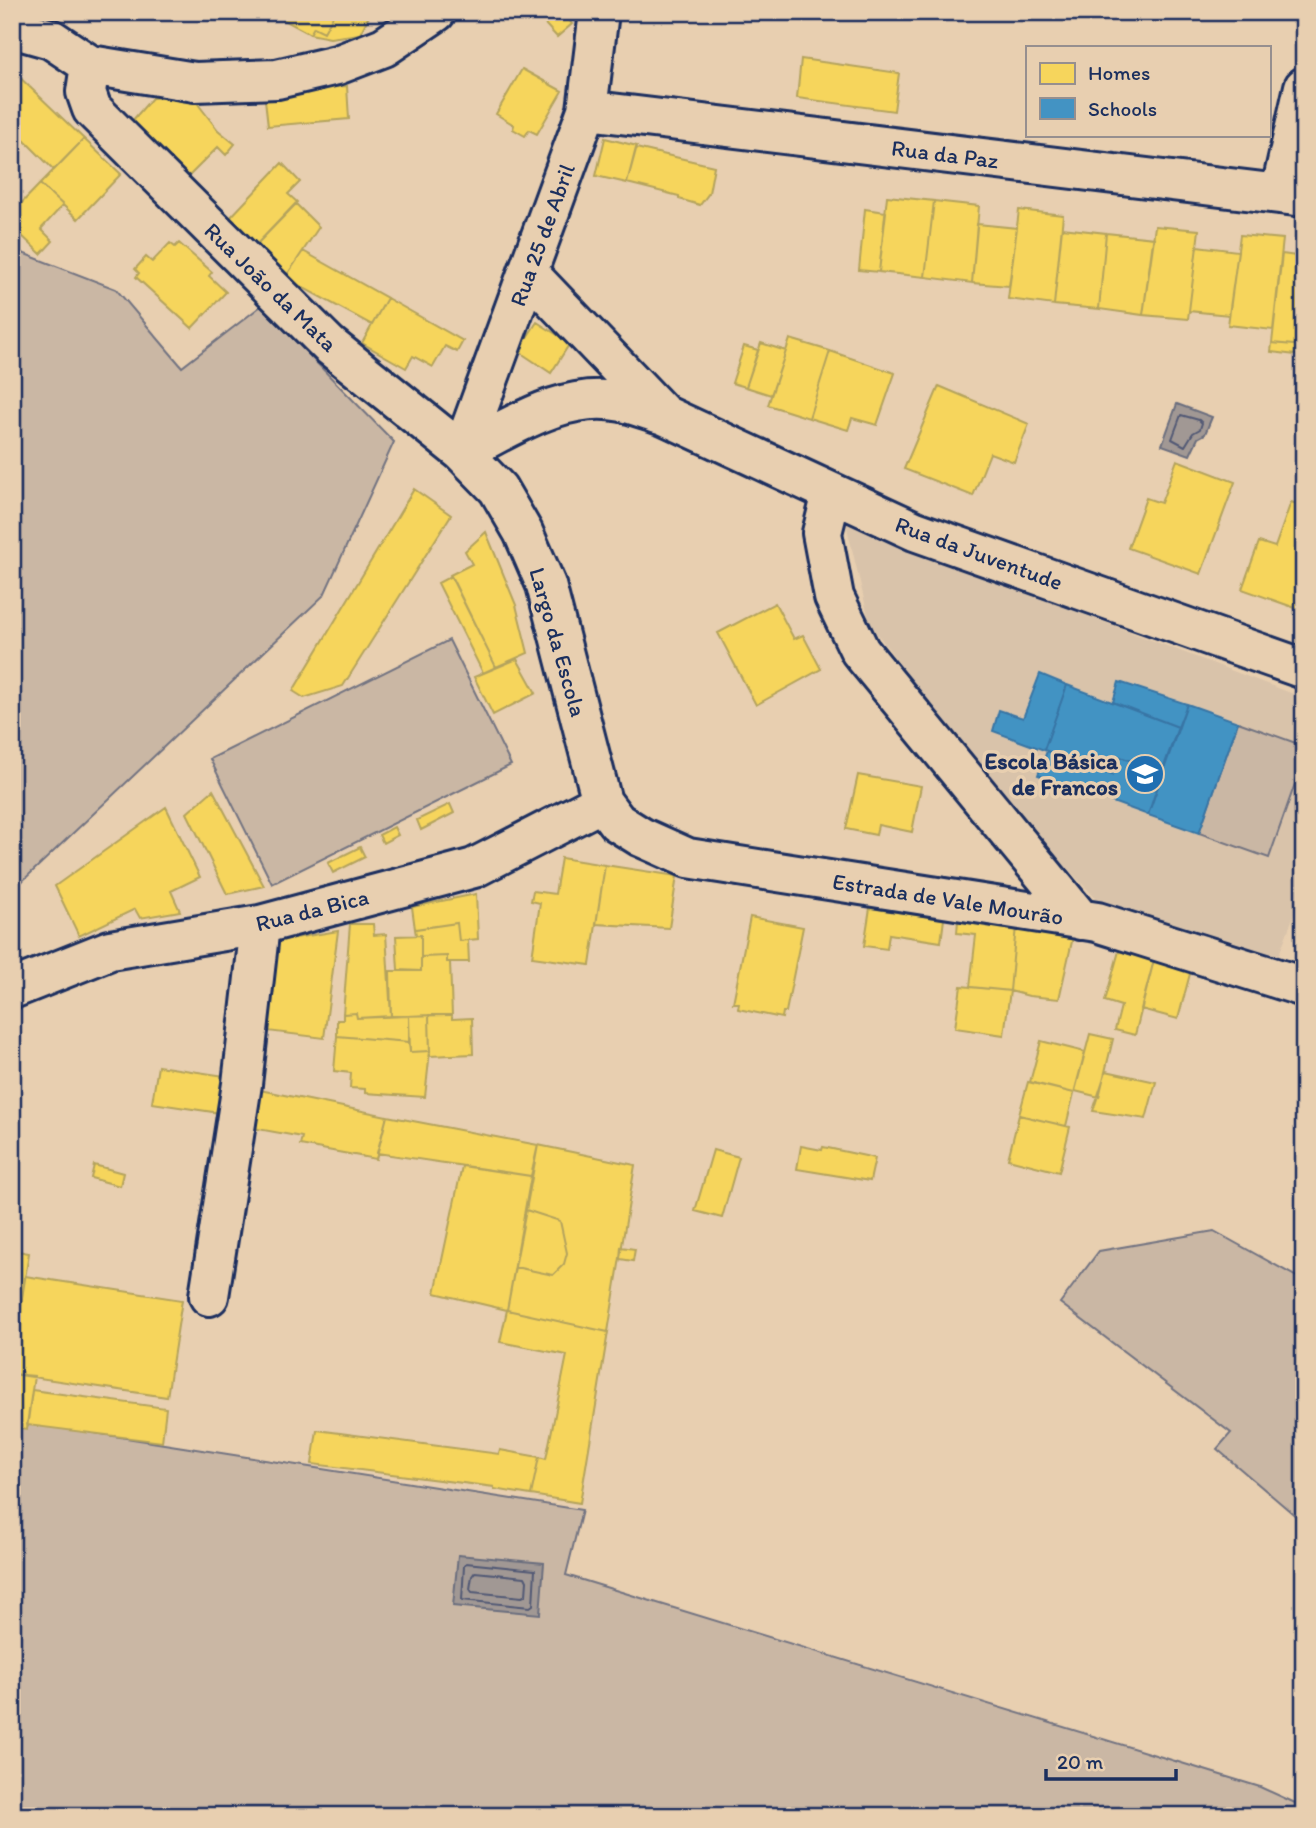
<svg xmlns="http://www.w3.org/2000/svg" width="1316" height="1828" viewBox="0 0 1316 1828" font-family="Itim,sans-serif">
  <rect width="100%" height="100%" fill="#e8cfb0"/>
  <filter id="ink" filterUnits="userSpaceOnUse"><feTurbulence type="fractalNoise" baseFrequency=".0143" numOctaves="2"/><feDisplacementMap in="SourceGraphic" scale="14" xChannelSelector="R" yChannelSelector="G"/><feConvolveMatrix kernelMatrix="1 2 1 2 8 2 1 2 1" color-interpolation-filters="sRGB"/></filter>
  <g filter="url(#ink)">
    <path fill="#d9c3aa" d="M846 524 1304 698V889L1278 957 1101 904 1027 825 943 722 870 624Z"/>
    <path fill="#cab7a4" stroke="#727381" stroke-width="2" d="M12 249 116 289 182 367 261 306 394 442 324 595 12 891Z
      M449 640 511 765 272 884 210 759Z
      M1238 722 1304 746V758L1269 858 1199 833Z
      M1214 1231 1304 1281V1523L1217 1449 1231 1433 1060 1303 1099 1251Z
      M12 1420 582 1510 566 1575 1260 1787 1304 1807V1816H12Z"/>
    <path fill="#a19894" stroke="#6b6e7e" stroke-width="2" d="M1177 404 1212 417 1205 434 1198 438 1190 455 1162 445Z
      M458 1555 544 1563 540 1614 453 1606Z"/>
    <path fill="#f6d55c" stroke="#b4a35d" stroke-width="2" d="M274 12H330L334 14 324 32 314 27 310 34 273 14Z
      M330 12H371L360 34 330 38 310 34 314 27 324 32 334 14Z
      M534 12H563L572 24 557 37Z
      M801 59 899 73 894 111 797 98Z
      M522 69 562 91 537 134 529 130 525 136 513 129 514 125 496 114Z
      M12 70 84 139 54 170 20 136 16 141 12 138Z
      M347 86 349 119 268 126 264 91Z
      M191 95 218 130 235 144 226 155 218 147 188 177 132 121 152 98Z
      M605 138 637 146 627 183 596 176Z
      M84 139 121 174 78 219 40 184Z
      M636 148 714 166 709 193 700 205 679 199V196L627 183Z
      M282 163 300 182 288 194 297 202 254 247 227 221Z
      M40 184 63 205 41 229 53 241 41 254 18 232 12 237V213Z
      M887 196 934 201 925 277 879 272Z
      M934 201 979 206 972 283 925 277Z
      M296 204 319 227 285 278 254 247Z
      M865 209 886 212 879 272 859 270Z
      M1019 210 1063 215 1054 305 1008 299Z
      M977 224 1017 228 1009 286 972 283Z
      M1155 226 1199 230 1188 319 1143 315Z
      M1062 228 1106 233 1099 309 1054 305Z
      M1106 233 1154 238 1143 315 1099 309Z
      M1240 235 1283 239 1273 330 1228 325Z
      M170 243 175 247 179 243 212 272 209 276 226 292 192 328 136 277 139 273 135 269 146 257 152 262Z
      M1197 246 1238 251 1229 315 1189 311Z
      M303 251 387 298 372 325 285 278Z
      M1282 254 1304 257V346L1272 343Z
      M387 298 463 341 457 352 445 346 433 367 413 356 406 368 362 343Z
      M537 322 570 343 551 373 518 351Z
      M790 339 830 351 809 418 768 405Z
      M761 343 786 351 771 395 746 387Z
      M1272 343 1304 346V356L1271 352Z
      M744 346 758 350 746 387 732 383Z
      M830 351 895 373 877 425 852 418 848 430 809 418Z
      M939 386 1029 424 1014 462 990 453 973 496 904 469Z
      M1177 460 1235 482 1201 574 1128 548 1146 498 1161 503Z
      M414 489 451 515 343 686 304 698 293 691Z
      M1291 502 1304 506V611L1242 589 1259 542 1275 547Z
      M486 532 516 605 528 653 496 667 450 575 472 564 465 551Z
      M451 576 496 667 483 673 438 583Z
      M775 603 794 639 803 635 821 669 756 705 718 633Z
      M517 659 536 693 493 715 474 677Z
      M858 775 921 786 912 832 878 825 876 835 846 829Z
      M213 790 264 886 227 894 187 813Z
      M450 804 454 813 421 830 417 820Z
      M166 807 200 877 171 891 180 911 140 918 135 909 79 936 55 886Z
      M394 827 398 835 383 843 379 835Z
      M360 847 365 857 333 873 328 863Z
      M561 858 605 865 590 965 532 957 540 903 531 901 533 891 555 894Z
      M605 865 677 876 669 928 596 924Z
      M476 894 478 939 459 941 457 923 415 929 412 907Z
      M870 908 944 919 941 942 889 934 887 949 864 946Z
      M750 917 803 927 786 1012H783L782 1018 738 1009 739 1003H733Z
      M958 920 1016 926 1010 991 970 987 976 935 957 933Z
      M457 923 459 941 468 940 469 962H447V956L421 957V935H416L415 929Z
      M350 924H373L374 935 386 934 391 1016 357 1018 356 1013 343 1014Z
      M1016 926 1073 937 1059 999 1029 996 1010 991Z
      M338 931 324 1038 259 1030 270 942Z
      M421 935V971L398 970 396 936Z
      M1119 951 1154 960 1135 1035 1115 1030 1121 1006 1105 1001Z
      M447 956V962H450L452 1015 391 1016 390 971H421V957Z
      M1154 960 1191 970 1178 1019 1141 1009Z
      M961 986 1010 991 1004 1035 955 1028Z
      M356 1013 357 1018 409 1016V1042L337 1036V1020H343V1014Z
      M429 1015H452V1019L472 1018 473 1054 430 1056Z
      M429 1015 430 1051 410 1052 409 1016Z
      M1090 1034 1113 1039 1099 1097 1075 1091Z
      M337 1036 409 1042 410 1052 430 1051 425 1097 365 1093V1089L350 1088 351 1073 334 1071Z
      M1041 1041 1085 1052 1074 1093 1030 1082Z
      M158 1066 225 1076 220 1113 152 1103Z
      M1106 1071 1156 1082 1146 1119 1093 1111Z
      M1028 1082 1074 1093 1066 1126 1019 1115Z
      M255 1089 387 1116 376 1159 300 1145 302 1137 247 1127Z
      M1019 1115 1070 1127 1059 1172 1008 1159Z
      M387 1116 538 1145 531 1176 377 1153Z
      M538 1145 635 1165 608 1332 507 1310 515 1267 553 1275 564 1264 567 1253 560 1221 526 1210Z
      M801 1146 822 1150 823 1147 875 1158 870 1181 797 1169Z
      M713 1150 739 1157 722 1218 695 1211Z
      M94 1165 123 1173 120 1186 91 1178Z
      M462 1166 531 1176 507 1310 435 1293Z
      M526 1210 560 1221 567 1253 564 1264 553 1275 515 1267Z
      M621 1247 635 1249 633 1261 620 1259Z
      M12 1250 29 1253 12 1363Z
      M25 1276 182 1300 167 1397 12 1374Z
      M507 1310 608 1332 580 1503 531 1495 539 1457 546 1459 567 1355 500 1342Z
      M12 1374 34 1376 27 1429 12 1427Z
      M32 1390 166 1408 162 1442 27 1425Z
      M317 1430 499 1454 500 1450 539 1457 531 1495 494 1489V1487L312 1464Z"/>
    <path fill="#4393c3" stroke="#3775a5" stroke-width="2" d="M1040 674 1067 685 1044 750 993 731 999 710 1023 718Z
      M1119 682 1187 704 1178 727 1113 702Z
      M1067 685 1178 727 1162 772 1118 756 1112 775 1044 750Z
      M1187 704 1238 722 1199 833 1148 815Z
      M1047 751 1112 775 1118 756 1162 772 1148 815 1038 775Z"/>
    <g fill="none" stroke-linecap="round" stroke-linejoin="round">
      <path stroke="#515974" stroke-width="2" d="M1181 415 1199 420 1202 423 1200 429 1193 433 1185 446 1172 439Z
        M466 1563 535 1570 533 1605 530 1607 462 1600 464 1566Z
        M475 1572 525 1577 527 1581 526 1595 522 1597 472 1592 470 1589 472 1576Z"/>
      <defs>
        <path id="minor" d="M12 28 51 39 90 65 195 82 277 79 337 65 384 47 436 12
          M90 65 86 92 92 109 329 345 462 452 498 489 523 532 546 585 602 802 617 822 641 837 688 858 1097 922 1304 987
          M587 110 1304 197
          M1280 194 1304 87
          M528 273 662 413
          M462 452C511 427 565 390 622 402 636 405 650 411 664 415L915 531 1304 669
          M462 452 587 110 599 12
          M832 493 822 533 834 597 860 651 1081 920
          M12 989 110 950 260 925 474 868 602 802
          M209 1296 242 1084 260 925"/>
      </defs>
      <use href="#minor" stroke="#1b2f5e" stroke-width="44"/>
      <use href="#minor" stroke="#e8cfb0" stroke-width="38"/>
    </g>
  </g>
  <defs>
    <symbol id="school-disc" viewBox="-11 -11 22 22"><circle r="9.5" fill="#1f6fb2" stroke="#e8cfb0"/><path d="M0-5L7-2L0 1L-7-2ZM-4 1L0 2.5L4 1V4Q0 6-4 4Z" fill="#fff"/></symbol>
  </defs>
  <g fill-rule="evenodd">
    <use href="#school-disc" x="1123" y="752" width="44" height="44"/>
  </g>
  <g text-anchor="middle" stroke-width="7" stroke-linejoin="round" paint-order="stroke">
    <g font-size="23" fill="#1b2f5e" stroke="#e8cfb0">
      <text transform="translate(945 154) rotate(7)" y="8">Rua da Paz</text>
      <text transform="translate(542 235) rotate(-70)" y="8">Rua 25 de Abril</text>
      <text transform="translate(271 287) rotate(44)" y="8">Rua João da Mata</text>
      <text transform="translate(979 553) rotate(20)" y="8">Rua da Juventude</text>
      <text transform="translate(558 642) rotate(74)" y="8">Largo da Escola</text>
      <text transform="translate(948 899) rotate(9)" y="8">Estrada de Vale Mourão</text>
      <text transform="translate(312 910) rotate(-14)" y="8">Rua da Bica</text>
    </g>
    <g font-size="23" font-weight="bold" fill="#1b2f5e" stroke="#e8cfb0" text-anchor="end">
      <text x="1118" y="769">Escola Básica<tspan x="1118" dy="26">de Francos</tspan></text>
    </g>
  </g>
  <rect width="1316" height="1828" fill="none" stroke="#e8cfb0" stroke-width="42"/>
  <rect x="21" y="21" width="1274" height="1786" fill="none" stroke="#1b2f5e" stroke-width="2.5" filter="url(#ink)"/>
  <rect x="1026" y="46" width="245" height="91" fill="#e8cfb0" stroke="#968f8f" stroke-width="2"/>
  <rect x="1040" y="63" width="35" height="21" fill="#f6d55c" stroke="#968f8f" stroke-width="2"/>
  <text x="1088" y="80" font-size="21" fill="#1b2f5e">Homes</text>
  <rect x="1040" y="98" width="35" height="21" fill="#4393c3" stroke="#968f8f" stroke-width="2"/>
  <text x="1088" y="116" font-size="21" fill="#1b2f5e">Schools</text>
  <path d="M1046 1769v10h130v-10" fill="none" stroke="#1b2f5e" stroke-width="3.5"/>
  <text x="1057" y="1769" font-size="21" fill="#1b2f5e" stroke="#e8cfb0" stroke-width="5" paint-order="stroke">20 m</text>
</svg>
